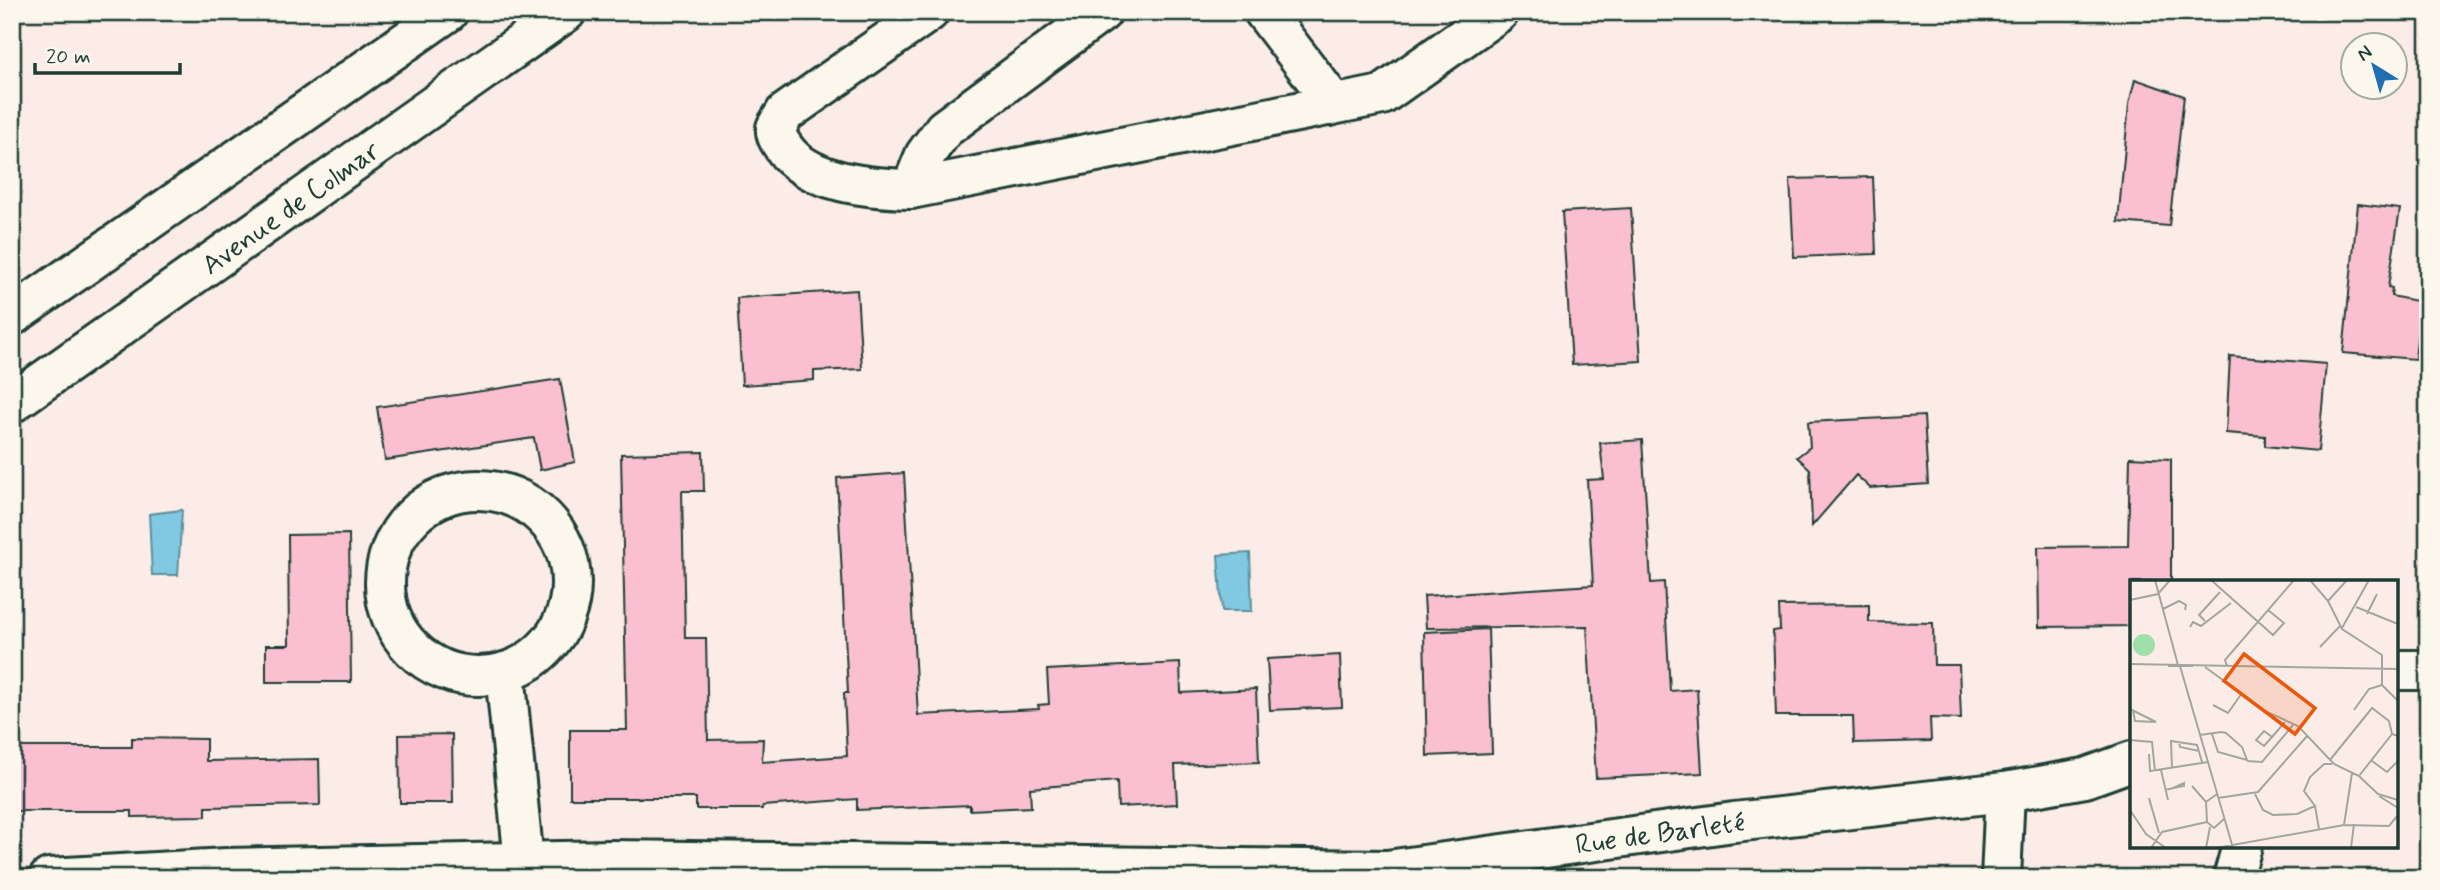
<svg xmlns="http://www.w3.org/2000/svg" width="2440" height="890" viewBox="0 0 2440 890" font-family="Mynerve,sans-serif">
  <rect width="100%" height="100%" fill="#fbece7"/>
  <filter id="ink" filterUnits="userSpaceOnUse"><feTurbulence type="fractalNoise" baseFrequency=".0143" numOctaves="2"/><feDisplacementMap in="SourceGraphic" scale="14" xChannelSelector="R" yChannelSelector="G"/><feConvolveMatrix kernelMatrix="1 2 1 2 8 2 1 2 1" color-interpolation-filters="sRGB"/></filter>
  <g filter="url(#ink)">
    <path fill="#81c8e2" stroke="#5a909c" stroke-width="2" d="M182 510 178 575H152L149 514Z
      M1250 553 1252 611H1222L1218 555Z"/>
    <path fill="#fac0d1" stroke="#1f3d34" stroke-width="2" d="M2135 79 2184 96 2169 226 2118 222 2129 104Z
      M1873 177 1876 254 1794 257 1790 179Z
      M2358 204 2400 209 2388 287 2392 288 2391 296 2421 302 2415 359 2343 353Z
      M1631 208 1641 361 1572 365 1562 212Z
      M857 290 862 369 814 371V380L742 385 737 298Z
      M2230 356 2326 364 2318 451 2265 446V436L2226 433Z
      M560 379 575 462 540 470 534 438 385 460 377 407Z
      M1924 416 1928 484 1870 488 1856 475 1812 526 1810 469 1797 457 1810 447 1808 422Z
      M1642 440 1651 583 1664 582 1670 691 1697 689 1702 773 1596 778 1587 626 1426 628 1424 596 1593 585 1587 480 1604 479 1600 443Z
      M703 452 704 491H682L685 638H706L708 740 763 739 762 762 847 756 844 693H848L837 478 904 473 918 715 1039 709 1038 705 1049 704 1047 670 1180 663 1181 693 1256 689 1259 762 1175 765 1177 804 1118 807 1117 781 1030 788 1031 807 970 810V805L857 810V799L763 806 762 809H696V798H570V730H627L621 454Z
      M2130 457 2171 459V582H2132V626L2039 627 2038 547 2128 546Z
      M349 534 351 682H266V645H289L288 535Z
      M1869 605V622L1933 623 1934 665H1959L1961 719 1930 718 1931 741 1854 743 1853 716H1776L1773 631 1780 630 1779 606Z
      M1488 629 1492 753 1427 756 1424 632Z
      M1340 655 1342 707 1270 710 1267 659Z
      M452 734 453 803H400L399 735Z
      M132 738 206 739V761L319 759 320 805 206 807V816L132 817V811H12V747H132Z"/>
    <g fill="none" stroke-linecap="round" stroke-linejoin="round">
      <defs>
        <g id="minor">
          <path d="M929 12 785 113C783 117 778 123 776 128 775 135 780 142 784 148 808 183 871 188 911 189L1382 95 1499 12"/>
          <path d="M1264 12 1326 93 1330 106"/>
          <path d="M911 189 925 155 944 129 1102 12"/>
          <circle cx="478" cy="583" r="93"/>
          <path d="M2396 670H2428"/>
          <path d="M505 672 524 862"/>
          <path id="s1" d="M49 878 227 868 610 860 1387 870 1734 822 2005 792 2085 778 2132 761"/>
          <path d="M2001 878 2005 792"/>
          <path d="M2233 878 2242 846"/>
        </g>
        <g id="major">
          <path d="M12 316 448 12"/>
          <path id="s2" d="M12 403 566 12"/>
        </g>
      </defs>
      <use href="#minor" stroke="#1f3d34" stroke-width="44"/>
      <use href="#major" stroke="#1f3d34" stroke-width="44"/>
      <use href="#minor" stroke="#fbf7ec" stroke-width="38"/>
      <use href="#major" stroke="#fbf7ec" stroke-width="38"/>
    </g>
  </g>
  <g text-anchor="middle" stroke-width="6" stroke-linejoin="round" paint-order="stroke">
    <g font-size="28" fill="#1f3d34" stroke="#fbf7ec">
      <text dy="10" stroke="none"><textPath href="#s2" startOffset="340">Avenue de Colmar</textPath></text>
      <text dy="10" stroke="none"><textPath href="#s1" startOffset="1614">Rue de Barleté</textPath></text>
    </g>
  </g>
  <g transform="translate(2130 580)">
    <rect width="268" height="268" fill="#fbece7"/>
    <path d="M3 65a11 11 0 1 1 22 0a11 11 0 1 1-22 0Z" fill="#9fe0aa"/>
    <path fill="none" stroke="#a3a69f" stroke-width="2" d="M25 0 48 85M81 0 143 55 154 43 138 30M180 0 198 21 212 49 252 75V105L268 121M0 20 28 14 40 0M198 21 217 0M226 27 268 44M33 29 49 21 56 25 55 30M237 34 247 14M75 41 69 35 90 12M60 47 63 42 71 46 101 23M212 48 239 0M190 67 210 46M0 84 268 89M38 86H63M50 86 103 268M97 86 95 80 164 0M75 87 135 131 168 146 204 184 229 196 248 214 268 220M83 125 98 133 112 113M0 129 26 142M3 130 5 141 26 142M224 130 239 109 252 105M70 155 91 152 96 153 112 167 117 180 88 172 82 154M142 157 134 151 126 160 134 166 142 157 155 142M0 160 22 162 25 191M49 162 50 167 69 171M19 174 20 191 78 182M200 180 242 128 259 141 262 154 268 156M117 181 132 182 163 145M242 181 257 192 268 181M42 188 41 161 67 165 72 182M31 190 38 220M229 196 262 154M62 206 76 222M35 210 48 207 54 206V203L43 208M87 214 76 222 77 242 84 248 94 239M125 214 133 230 143 235 167 234 185 226M249 216 268 228M88 218 128 212 178 155M21 226 19 218 29 253M0 230 16 254 36 268M214 245 222 193M189 249 185 226 174 211 180 197 194 184H202M21 268 32 252 77 242M76 268 80 247M86 268 214 245 259 246 268 235M221 268 224 244"/>
    <path fill="#e8590c" fill-opacity="0.15" stroke="#e8590c" stroke-width="3.5" d="M114 74 185 128 165 154 94 101Z"/>
    <rect width="268" height="268" fill="none" stroke="#1f3d34" stroke-width="3.5"/>
  </g>
  <rect width="2440" height="890" fill="none" stroke="#fbf7ec" stroke-width="42"/>
  <rect x="21" y="21" width="2398" height="848" fill="none" stroke="#1f3d34" stroke-width="2.5" filter="url(#ink)"/>
  <g transform="translate(2374 66) rotate(323)"><circle r="33" fill="#fbf7ec" stroke="#a3ada2" stroke-width="2"/>
  <path d="M0-5L12 26L0 18L-12 26Z" fill="#1f6fb2"/>
  <text y="-10" font-size="19" font-weight="bold" text-anchor="middle" fill="#1f3d34">N</text>
  </g>
  <path d="M35 63v10h145v-10" fill="none" stroke="#1f3d34" stroke-width="3.5"/>
  <text x="46" y="63" font-size="21" fill="#1f3d34" stroke="#fbf7ec" stroke-width="5" paint-order="stroke">20 m</text>
</svg>
